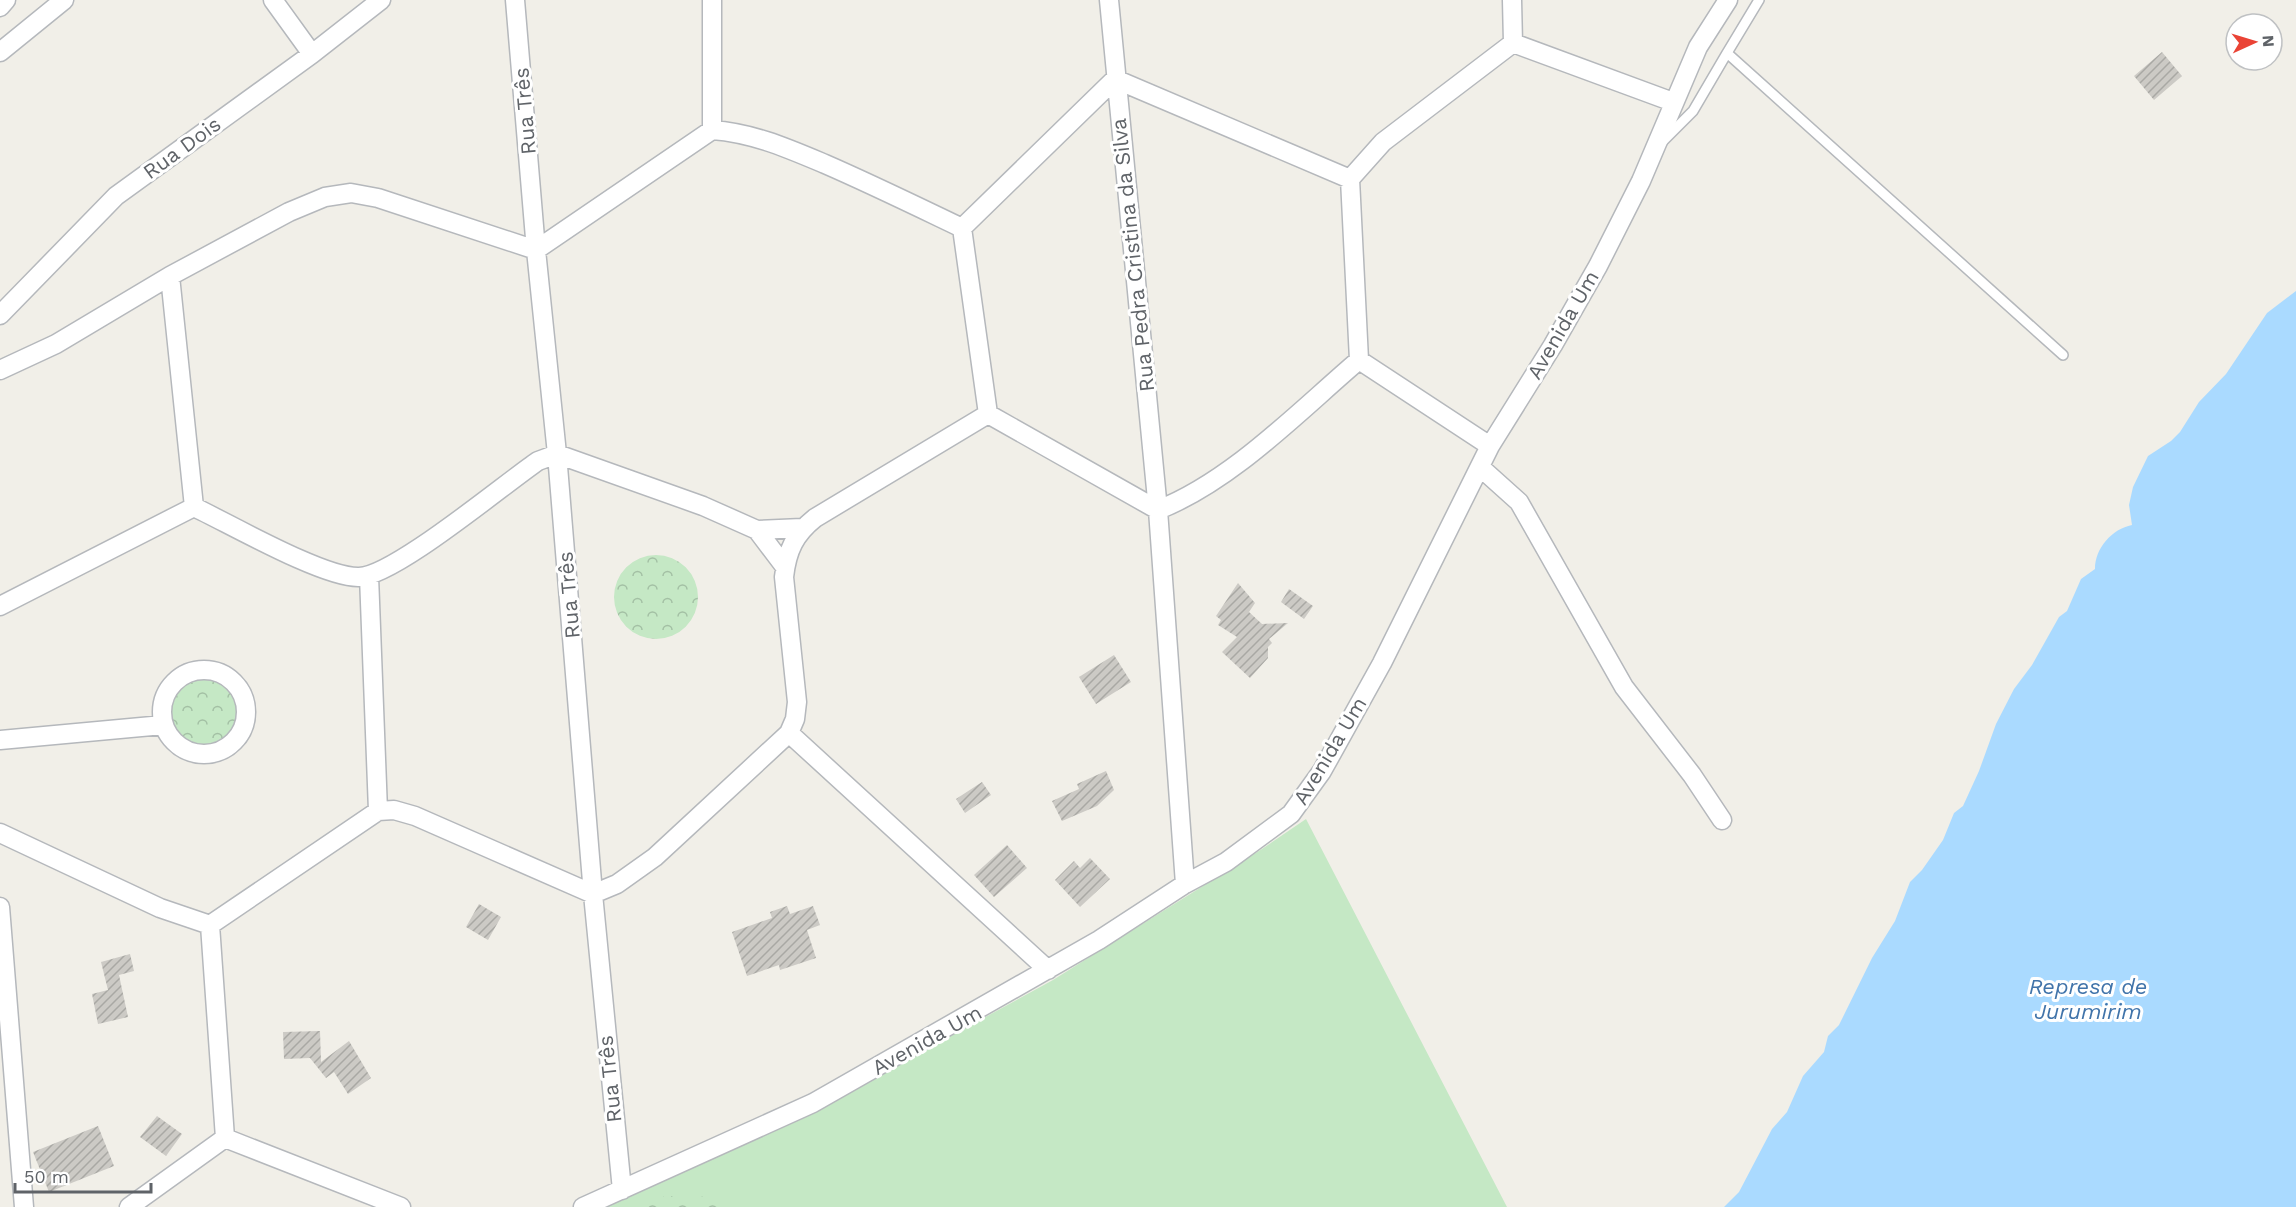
<svg xmlns="http://www.w3.org/2000/svg" width="2296" height="1207" viewBox="0 0 2296 1207" font-family="'Work Sans',sans-serif">
  <defs>
    <pattern id="forest-crowns" width="20" height="18" patternUnits="userSpaceOnUse" patternTransform="scale(1.5)"><rect width="20" height="18" fill="#c5e8c5"/><path d="M2 6a3 3 0 1 1 6 0M12 15a3 3 0 1 1 6 0" fill="none" stroke="#a3c0a4"/></pattern>
    <pattern id="building-hatch" width="6" height="6" patternUnits="userSpaceOnUse" patternTransform="scale(1.5)"><rect width="6" height="6" fill="#cccac5"/><path d="M-1 1l2-2M0 6l6-6M5 7l2-2" fill="none" stroke="#a9a8a4"/></pattern>
  </defs>
  <rect width="100%" height="100%" fill="#f1efe8"/>
  <path fill="#c5e8c5" d="M1306 819 1507 1207H598L823 1106 1053 980 1262 849Z"/>
  <path fill="url(#forest-crowns)" d="M614 597a42 42 0 1 1 84 0a42 42 0 1 1-84 0Z
    M167 712a37 37 0 1 1 74 0a37 37 0 1 1-74 0Z
    M718 1194 733 1207H648L655 1200 668 1195 682 1200Z"/>
  <path fill="#aadaff" d="M2296 291V1207H1724L1739 1192 1772 1129 1787 1112 1803 1076 1824 1052 1828 1036 1839 1025 1872 958 1895 921 1910 882 1922 870 1943 840 1954 813 1963 806 1979 771 1996 724 2014 689 2032 665 2059 617 2067 611 2081 579 2095 569C2095 548 2112 529 2132 525L2129 505 2133 487 2148 456 2171 441 2180 432 2199 402 2226 374 2267 313Z"/>
  <path fill="url(#building-hatch)" d="M2162 52 2182 76 2154 100 2134 76Z
    M1238 583 1255 603 1249 612 1262 624 1288 623 1269 639 1272 643 1268 647V658L1250 678 1222 652 1237 637 1218 625 1221 620 1216 616Z
    M1289 589 1313 606 1304 619 1281 602Z
    M1114 655 1131 682 1096 704 1079 677Z
    M1106 771 1114 790 1097 806 1062 821 1052 801 1079 789 1077 784Z
    M982 782 991 795 965 813 956 799Z
    M1007 845 1027 868 994 897 974 875Z
    M1090 858 1110 879 1080 907 1055 880 1074 861 1080 868Z
    M479 904 501 917 488 940 466 927Z
    M787 906 790 914 813 906 820 925 807 930 816 958 780 970 779 965 747 976 732 932 772 918 770 912Z
    M130 954 134 971 119 975 128 1017 98 1024 92 994 108 990 101 962Z
    M320 1031 321 1062 349 1041 371 1078 348 1094 334 1072 326 1078 310 1058 284 1059 283 1032Z
    M157 1116 182 1134 166 1156 140 1137Z
    M98 1126 114 1166 49 1192 33 1152Z"/>
  <g fill="none" stroke-linecap="round" stroke-linejoin="round">
    <defs>
      <path id="lane" d="M1759 0 1727 53 2063 355
        M1662 142 1693 111 1727 53"/>
      <path id="street" d="M273 0 312 54
        M515 0 536 250 557 454 593 894 622 1190
        M1109 0 1158 510 1185 884
        M1512 0 1513 43
        M0 7 6 0
        M1513 43 1673 102
        M0 52 64 0
        M712 130V0
        M962 228 1115 79 1350 179
        M962 228 988 414
        M170 276 194 507
        M0 315 116 196 312 54 381 0
        M1359 360 1350 179 1383 142 1513 43
        M1359 360 1490 446
        M0 370 56 344 170 276 289 212 325 197 351 193 378 198 536 250 712 130C753 133 787 148 825 164 871 184 916 206 962 228
        M988 414 1158 510
        M1480 467 1519 502 1624 687 1692 775 1722 820
        M194 507C230 524 322 577 358 577 392 578 504 484 538 461L557 454 703 506 757 530 802 528
        M1158 510C1232 481 1298 412 1359 360
        M757 530 785 567
        M369 576 378 811
        M0 606 194 507
        M162 712a42 42 0 1 1 84 0a42 42 0 1 1-84 0Z
        M789 733 1048 970
        M0 740 163 725
        M0 833 160 908 210 925
        M0 907 24 1207
        M210 925 378 811 394 810 415 816 593 894 617 884 655 857 789 733 795 719 797 702 784 577C787 550 795 534 815 518L988 414
        M210 925 225 1138
        M225 1138 401 1207
        M129 1207 225 1138
        M583 1207 813 1103 1099 940 1185 884 1226 862 1291 814 1322 771 1382 663 1490 446 1553 345 1598 266 1641 181 1698 47 1728 0"/>
    </defs>
    <use href="#lane" stroke="#b5b8bc" stroke-width="12"/>
    <use href="#street" stroke="#b5b8bc" stroke-width="21"/>
    <use href="#lane" stroke="#fff" stroke-width="9"/>
    <use href="#street" stroke="#fff" stroke-width="18"/>
  </g>
  <g text-anchor="middle" stroke-width="6" stroke-linejoin="round" paint-order="stroke">
    <g font-size="21" fill="#5f6368" stroke="#fff">
      <text transform="translate(525 111) rotate(-95)" y="7">Rua Três</text>
      <text transform="translate(182 148) rotate(-36)" y="7">Rua Dois</text>
      <text transform="translate(1133 255) rotate(-96)" y="7">Rua Pedra Cristina da Silva</text>
      <text transform="translate(1563 325) rotate(-60)" y="7">Avenida Um</text>
      <text transform="translate(569 595) rotate(-95)" y="7">Rua Três</text>
      <text transform="translate(1330 751) rotate(-59)" y="7">Avenida Um</text>
      <text transform="translate(927 1040) rotate(-29)" y="7">Avenida Um</text>
      <text transform="translate(610 1079) rotate(-96)" y="7">Rua Três</text>
    </g>
    <g font-size="22" font-style="italic" fill="#4174aa" stroke="#fff">
      <text x="2088" y="994">Represa de<tspan x="2088" dy="25">Jurumirim</tspan></text>
    </g>
  </g>
  <g transform="translate(2254 42) rotate(86)"><circle r="28" fill="#ffffff" stroke="#bfc1c3" stroke-width="1.5"/>
  <path d="M0-4.5L10 22L0 15L-10 22Z" fill="#ea4335"/>
  <text y="-9" font-size="16" font-weight="bold" text-anchor="middle" fill="#5f6368">N</text>
  </g>
  <path d="M15 1183v9h136v-9" fill="none" stroke="#5f6368" stroke-width="3"/>
  <text x="24" y="1183" font-size="18" fill="#5f6368" stroke="#ffffff" stroke-width="4.5" paint-order="stroke">50 m</text>
</svg>
